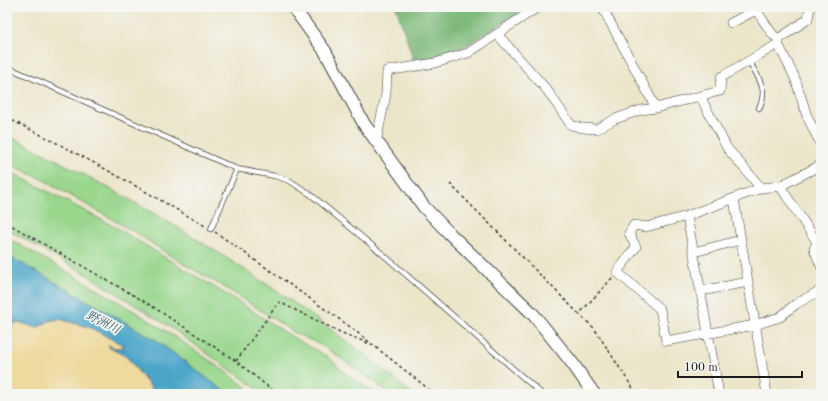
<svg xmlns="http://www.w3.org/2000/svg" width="828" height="401" viewBox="0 0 828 401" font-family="'Old Standard TT','Noto Serif JP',serif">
  <rect width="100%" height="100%" fill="#f6f6f2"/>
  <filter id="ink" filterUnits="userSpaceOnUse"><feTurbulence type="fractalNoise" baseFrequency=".025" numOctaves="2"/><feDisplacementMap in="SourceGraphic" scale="8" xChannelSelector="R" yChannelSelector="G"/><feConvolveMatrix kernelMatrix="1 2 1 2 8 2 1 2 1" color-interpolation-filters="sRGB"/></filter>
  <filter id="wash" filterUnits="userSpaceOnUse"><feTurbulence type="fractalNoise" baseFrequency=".012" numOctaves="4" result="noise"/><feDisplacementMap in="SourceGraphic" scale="16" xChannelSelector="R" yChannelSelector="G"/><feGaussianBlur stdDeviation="0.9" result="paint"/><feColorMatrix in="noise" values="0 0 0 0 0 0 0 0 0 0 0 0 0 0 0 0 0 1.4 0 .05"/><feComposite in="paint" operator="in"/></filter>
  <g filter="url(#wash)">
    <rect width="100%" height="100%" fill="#ebe6ca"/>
    <path fill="#99d78d" stroke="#5a7a54" d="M7 135C151 206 290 291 413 394H391L325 347 295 333 231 291 174 258 138 234 42 179 7 163Z
      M7 170 115 227 237 301 297 340 328 357 346 374 376 394H265L170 327 88 275 7 229Z
      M7 238C92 285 178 334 255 394H228L156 340 7 255Z"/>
    <path fill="#7ab878" stroke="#4b6a4a" d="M396 7H529L455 52 414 61Z"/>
    <path fill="#eeda9e" stroke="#857b5d" d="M59 319 89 327 123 345V348H114L109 345 110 348 127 357 156 394H7V327L11 328 14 323H22L37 328 49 321Z"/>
    <path fill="#4ba5c9" stroke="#346072" d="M7 255 156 340 228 394H156L127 357 110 348 108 345 114 348H123V345L89 327 59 319 49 321 37 328 22 323H14L11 328 7 327Z"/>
  </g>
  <g filter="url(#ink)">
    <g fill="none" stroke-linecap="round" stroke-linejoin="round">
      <defs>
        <path id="lane" d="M749 61C758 77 769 90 759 108
          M7 67 237 169 275 176 290 181 310 194 386 257 542 394
          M211 229 237 169"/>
        <path id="street" d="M602 7 656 108
          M810 7 808 19 780 38 778 44 795 78 807 116 821 145
          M731 23 756 10 773 35 779 39
          M497 34 547 90 571 125 582 128 597 129 615 119 641 110 656 108 700 96 727 148 761 188
          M700 96 720 91 721 77 778 44
          M376 142 386 94 387 71 435 63 468 53 538 7
          M821 165 780 186 761 188 687 216 646 227 634 225 629 233 636 247 617 272 660 309 666 341 755 325 780 317 796 304 821 290
          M780 186 817 242 814 249 821 266
          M734 199 767 394
          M687 216 719 394
          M694 252 741 240
          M701 291 748 282"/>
        <path id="secondary" d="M293 7 325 51 364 124 424 207 449 233 533 314 573 364 594 394"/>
      </defs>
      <use href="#lane" stroke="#3b3a36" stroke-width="6"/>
      <use href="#street" stroke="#3b3a36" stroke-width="10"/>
      <use href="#secondary" stroke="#3b3a36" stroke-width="14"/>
      <path stroke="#3b3a36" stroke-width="1.5" stroke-dasharray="3 3" stroke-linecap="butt" d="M7 118C75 151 140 188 205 226
        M450 184 579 314
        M7 223 147 303 236 361 277 394
        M215 232 349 326 435 394
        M612 278 579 314 594 328 634 390 640 394
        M236 361 279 302 342 333 373 345"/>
      <use href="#lane" stroke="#fff" stroke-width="4.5"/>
      <use href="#street" stroke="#fff" stroke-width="9"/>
      <use href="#secondary" stroke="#fff" stroke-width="12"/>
    </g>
  </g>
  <g text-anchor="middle" stroke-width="3.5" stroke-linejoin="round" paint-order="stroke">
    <g font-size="12" font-style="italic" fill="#315a6a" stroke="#f6f6f2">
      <text transform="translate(103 322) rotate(27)" y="4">野洲川</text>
    </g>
  </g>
  <rect width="828" height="401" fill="none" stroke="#f6f6f2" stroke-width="24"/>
  <path d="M678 371v6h124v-6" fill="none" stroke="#1c1c1c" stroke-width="2"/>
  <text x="684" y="371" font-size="12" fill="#1c1c1c" stroke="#f6f6f2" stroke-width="3" paint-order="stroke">100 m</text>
</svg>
